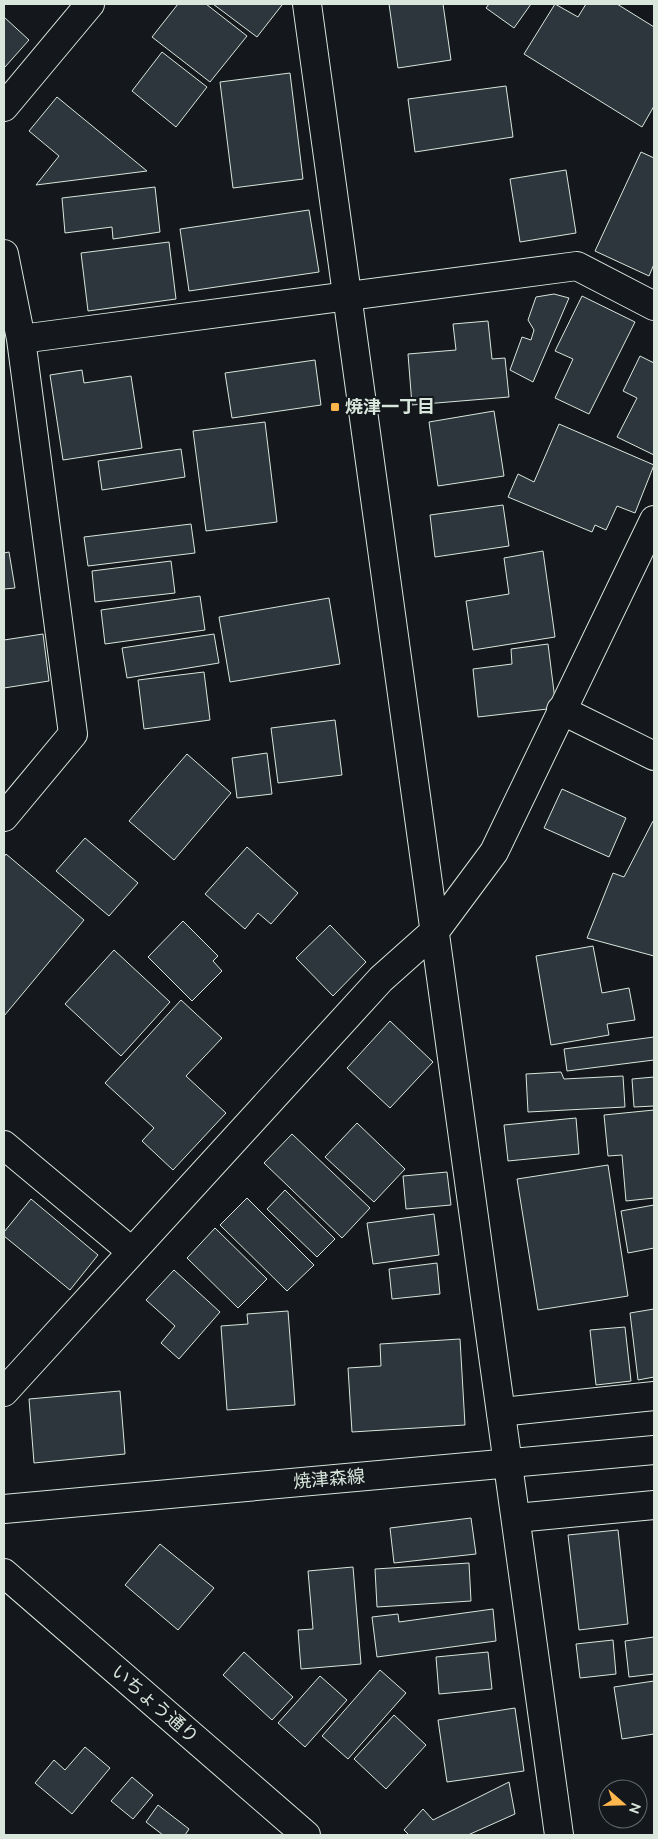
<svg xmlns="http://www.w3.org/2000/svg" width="658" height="1839" viewBox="0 0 658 1839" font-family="Ubuntu,'Noto Sans JP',sans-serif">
  <rect width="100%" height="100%" fill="#14181c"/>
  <path fill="#2c363c" stroke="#d8e6dc" d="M178 4H206L247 36 210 82 152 37Z
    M213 4H281L282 5 257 37Z
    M389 4H443L451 60 398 68Z
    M489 4H531L514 28 486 8Z
    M555 4 578 17 586 4H617L654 27V106L642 127 524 54Z
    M4 17 29 40 5 67 4 66Z
    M162 52 207 87 176 127 132 91Z
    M290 73 303 179 233 188 220 82Z
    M506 86 513 137 415 152 408 99Z
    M57 97 147 171 36 185 59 156 29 131Z
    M641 152 654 158V264L649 276 595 251Z
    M566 170 576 233 520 242 510 179Z
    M155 187 160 232 113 239 112 227 65 233 62 198Z
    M309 210 319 272 189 291 180 229Z
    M169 242 176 299 88 311 81 253Z
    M554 294 569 298 533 382 510 370 522 337 531 340 534 330 528 320 536 297Z
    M582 296 635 322 589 414 555 398 573 359 555 351Z
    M488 321 492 359 505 358 509 397 412 405 408 354 456 350 453 324Z
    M640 356 654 363V455L617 437 637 398 623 391Z
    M315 360 321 405 232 418 225 373Z
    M82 370 84 383 131 376 142 448 63 460 50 375Z
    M494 411 504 476 438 486 429 422Z
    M265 422 277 522 206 531 193 431Z
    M559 424 654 465 635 513 617 506 606 530 595 525 592 532 508 497 518 474 534 482Z
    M181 449 185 477 102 490 98 461Z
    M503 505 509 546 435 557 430 515Z
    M191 524 195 553 88 566 84 537Z
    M543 551 555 637 473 650 466 601 509 594 504 558Z
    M9 552 15 588 4 589V553Z
    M171 561 175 593 95 602 92 571Z
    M200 596 205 630 105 644 101 610Z
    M329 598 340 664 230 682 219 617Z
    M43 634 49 681 4 688V640Z
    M214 634 219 663 127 678 122 648Z
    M548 644 556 708 478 717 473 669 512 664 511 649Z
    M204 672 210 720 144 729 138 680Z
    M335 720 342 775 278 783 271 728Z
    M267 753 272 794 237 798 232 758Z
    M187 754 231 793 174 860 129 821Z
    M562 789 626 818 609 857 544 828Z
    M653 821 654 822V956L587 938 613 873 624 877Z
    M85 838 138 883 109 916 56 871Z
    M247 847 298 893 271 924 258 913 245 929 205 894Z
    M6 854 84 920 4 1016V857Z
    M183 921 218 956 213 961 222 971 192 1001 148 957Z
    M330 925 366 962 333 996 296 958Z
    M593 946 602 993 629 988 635 1020 607 1024 609 1035 551 1045 536 956Z
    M114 950 170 1002 121 1056 65 1004Z
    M181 1000 222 1038 186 1076 226 1113 173 1170 142 1141 154 1128 105 1083Z
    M390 1021 433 1062 390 1108 347 1068Z
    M654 1037V1060L567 1071 564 1049Z
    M561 1072 564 1079 623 1076 625 1107 528 1112 526 1074Z
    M654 1077V1106L634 1107 632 1079Z
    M654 1110V1198L626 1201 622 1155 608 1156 604 1115Z
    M576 1118 579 1154 508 1161 504 1125Z
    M357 1123 405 1169 374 1202 325 1157Z
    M292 1134 370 1208 342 1238 264 1163Z
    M608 1165 628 1296 538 1310 517 1179Z
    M447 1172 451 1205 406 1209 403 1176Z
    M285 1190 335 1239 317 1257 267 1209Z
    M247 1198 314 1265 287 1291 220 1225Z
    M31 1199 98 1255 70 1290 4 1236V1232Z
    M654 1205V1248L628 1253 621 1211Z
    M434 1214 439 1255 373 1264 367 1223Z
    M215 1228 267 1279 238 1308 187 1258Z
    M437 1263 440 1294 392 1299 389 1269Z
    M174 1270 220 1312 179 1359 161 1343 175 1326 146 1300Z
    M654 1309V1377L638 1380 630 1313Z
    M288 1311 295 1405 227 1410 221 1326 248 1324 247 1314Z
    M625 1327 631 1381 596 1385 590 1330Z
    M460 1339 465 1425 352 1432 348 1368 381 1366 380 1344Z
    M120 1391 125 1454 34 1463 29 1399Z
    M471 1518 476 1554 394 1563 390 1528Z
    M618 1530 628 1624 579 1630 568 1535Z
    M160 1544 214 1588 178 1630 125 1585Z
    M469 1563 471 1601 377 1607 375 1569Z
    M353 1567 361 1664 301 1669 298 1630 313 1629 308 1571Z
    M493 1609 496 1641 377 1657 372 1617 398 1614 399 1622Z
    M654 1637V1674L629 1677 625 1641Z
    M613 1640 616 1674 580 1678 576 1644Z
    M244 1652 293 1697 272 1720 223 1675Z
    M488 1652 492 1689 439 1694 436 1657Z
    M380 1670 406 1693 348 1759 322 1736Z
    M320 1676 347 1700 305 1747 278 1723Z
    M654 1681V1734L622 1739 614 1687Z
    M515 1708 524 1771 447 1782 438 1720Z
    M394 1715 426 1745 386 1789 354 1759Z
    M85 1747 110 1768 72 1814 35 1783 54 1760 65 1770Z
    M132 1777 153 1795 133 1819 111 1801Z
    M509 1782 515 1814 468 1835H409L404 1830 423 1809 433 1820Z
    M158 1805 189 1829 185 1835H163L146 1822Z"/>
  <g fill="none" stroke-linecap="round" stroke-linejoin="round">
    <defs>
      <path id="minor" d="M4 107 90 4
        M4 254 21 339 73 734 4 817
        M21 339 577 266 654 306
        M561 710 654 756
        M4 1145 131 1251
        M501 1412 654 1396
        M516 1518 654 1505"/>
      <path id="tertiary" d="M307 4 559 1835
        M4 1392 381 979 436 930 494 852 654 520"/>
      <path id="primary" d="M4 1509 654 1450
        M4 1573 306 1835"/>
    </defs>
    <use href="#minor" stroke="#d8e6dc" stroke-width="30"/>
    <use href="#tertiary" stroke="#d8e6dc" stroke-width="30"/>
    <use href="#primary" stroke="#d8e6dc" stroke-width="30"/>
    <use href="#minor" stroke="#14181c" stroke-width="28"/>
    <use href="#tertiary" stroke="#14181c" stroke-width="28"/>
    <use href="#primary" stroke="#14181c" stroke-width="28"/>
  </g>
  <rect fill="#ffb74d" stroke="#14181c" stroke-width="2" x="330" y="402" width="10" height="10" rx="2.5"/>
  <g text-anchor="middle" stroke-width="4" stroke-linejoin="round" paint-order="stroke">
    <g font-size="18" font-weight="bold" fill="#d8e6dc" stroke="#14181c" text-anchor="start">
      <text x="345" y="413">焼津一丁目</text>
    </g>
    <g font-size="18" fill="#d8e6dc" stroke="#14181c">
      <text transform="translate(329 1479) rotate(-5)" y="6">焼津森線</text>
      <text transform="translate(155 1704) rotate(41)" y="6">いちょう通り</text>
    </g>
  </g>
  <rect width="658" height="1839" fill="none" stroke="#d8e6dc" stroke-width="10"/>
  <g transform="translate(623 1804) rotate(110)"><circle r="24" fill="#14181c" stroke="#626a69"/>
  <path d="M0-4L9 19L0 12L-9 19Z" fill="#ffb74d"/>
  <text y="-8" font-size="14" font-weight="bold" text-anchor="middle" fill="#d8e6dc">N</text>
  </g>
</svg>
